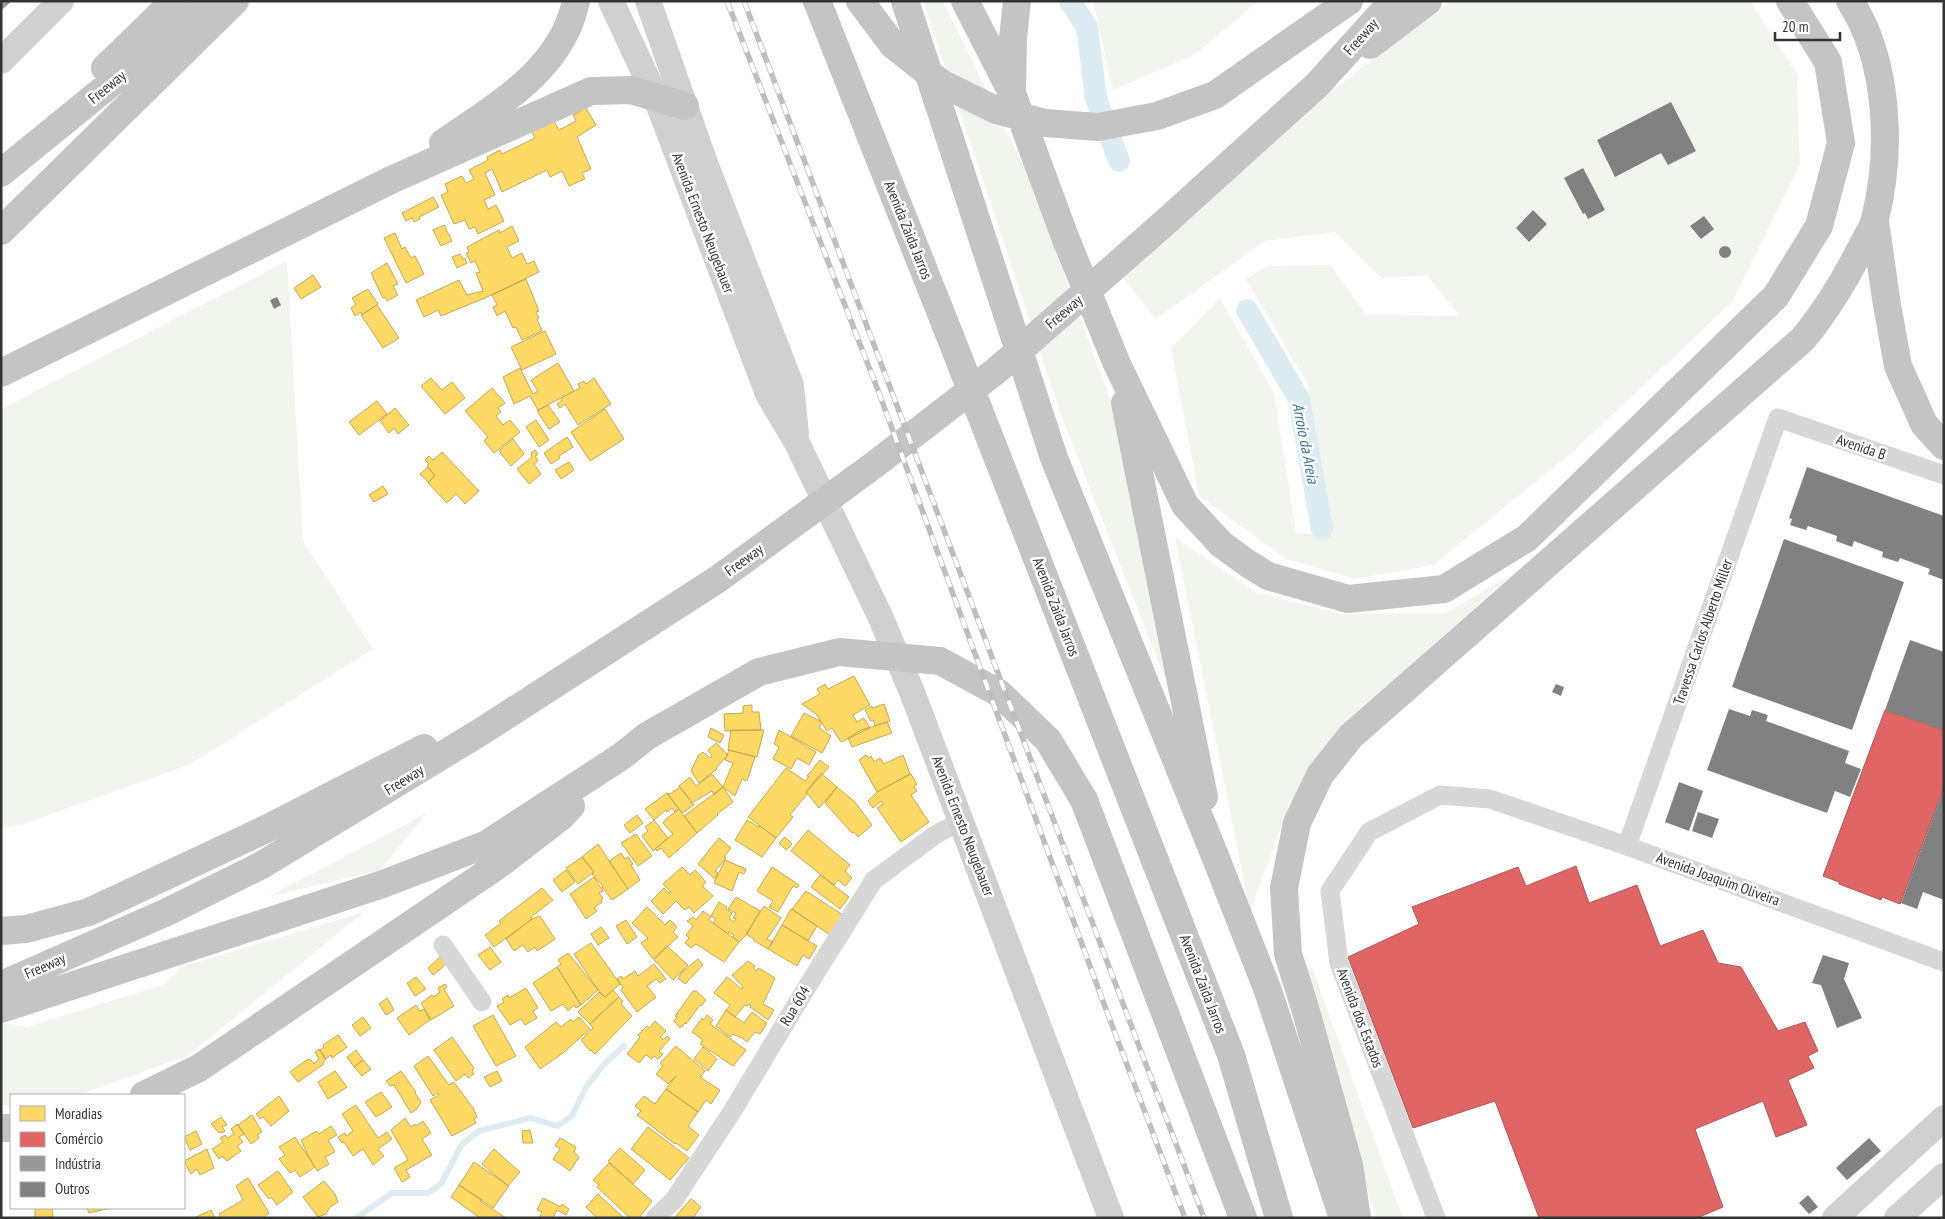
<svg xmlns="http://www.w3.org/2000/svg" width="1945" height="1219" viewBox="0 0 1945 1219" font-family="'PT Sans Narrow',sans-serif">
  <rect width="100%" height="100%" fill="#fff"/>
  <path fill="#f1f5ed" d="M923 1H943L1025 169 1119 423 1175 704 1064 423Z
    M1093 1H1258L1196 54 1113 90Z
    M1449 1H1750L1797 74 1800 165 1732 302 1574 451 1433 565 1355 579 1286 559 1199 496 1171 348 1220 298 1274 393 1296 533 1333 535 1308 385 1246 279 1267 266 1330 265 1366 315 1460 316 1427 275 1381 278 1335 232 1265 241 1156 319 1123 278 1329 93Z
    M287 261 303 541 373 649 189 765 21 825 1 828V409Z
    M1175 538 1256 592 1343 614 1445 613 1511 575 1338 730 1288 808 1250 911Z
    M427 813 380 870 268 897Z
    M364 912 189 1055 79 1095H11V1105H1V1025L6 1023 27 1027 165 984 180 967Z
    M1312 968 1403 1218H1376L1303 970Z"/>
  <path fill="#ffd966" stroke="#c2a757" d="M586 108 596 125 577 137 591 169 582 173 585 179 569 186 562 171 550 177 547 170 502 192 492 169 485 173 495 195 484 200 488 209 496 205 504 221 478 234 475 227 469 229 465 220 454 224 441 195 448 192 445 184 462 176 466 183 474 179 469 170 488 160 487 157 500 150 502 154 535 138 532 132 554 121 559 130 576 121 573 115Z
    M433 197 439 207 419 217 420 219 414 222 412 218 406 221 402 213Z
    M444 225 452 241 441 246 433 230Z
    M512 226 519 241 507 247 512 258 522 253 527 264 534 261 539 272 485 298 441 316 438 310 424 317 416 300 459 280 467 295 483 291 476 273 480 272 475 261 471 263 466 253 469 252 467 247 499 230 500 233Z
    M395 233 402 249 405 247 411 258 415 256 424 274 406 283 384 238Z
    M460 254 463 259 465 258 467 263 457 268 452 257Z
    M387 263 398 284 393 286 398 295 387 301 385 297 383 298 371 273Z
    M313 275 321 287 301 299 294 288Z
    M526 279 539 311 536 312 539 318 537 319 542 331 522 340 516 327 513 328 505 311 497 316 493 307 497 305 492 295Z
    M368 289 378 304 362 315 361 312 355 316 351 308 356 304 352 298Z
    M377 305 399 338 383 348 361 315Z
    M545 331 556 354 522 370 511 347Z
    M558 363 574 391 538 410 530 396 514 404 503 377 520 368 533 394 538 391 531 380Z
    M431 378 442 390 452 382 465 398 445 414 421 386Z
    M594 378 611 404 578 425 565 404 560 408 557 404 562 400 561 398 580 388 578 384 584 381 586 384Z
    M492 388 505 403 498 408 501 412 496 416 503 425 510 420 520 432 494 453 484 441 488 437 465 411Z
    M377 401 387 414 359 435 349 422Z
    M548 405 560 422 549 429 537 411Z
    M395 408 409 425 398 434 394 428 389 433 380 421Z
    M605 409 624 439 590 461 571 432Z
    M536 420 549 440 539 447 526 427Z
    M567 437 573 447 559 456 560 458 551 464 544 453Z
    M513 439 524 454 511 466 499 451Z
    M535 450 538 454 535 456 538 461 534 464 541 474 529 484 517 469 532 457 531 453Z
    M442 452 479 491 465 504 456 494 447 503 428 483 435 476 427 466 429 464 425 460 429 456 433 460Z
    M569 462 574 470 561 479 555 470Z
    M428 467 435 476 428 482 420 474Z
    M383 486 388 494 374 502 369 495Z
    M854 676 870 705 853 715 857 722 864 718 870 728 841 742 832 728 827 731 816 714 802 704 820 694 817 689 825 684 828 689Z
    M884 704 890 721 875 726 873 720 871 721 865 710 872 706V708Z
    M752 705V712H759L761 730 725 731 724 714 743 713V706Z
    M804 713 822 722 819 728 831 736 822 753 791 736Z
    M887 722 892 733 852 747 848 738 861 730Z
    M711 728 724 735 720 743 708 737Z
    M731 730H764L757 757 728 750Z
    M779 730 816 752 809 765 797 758 791 769 773 759 779 747 774 744Z
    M716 743 727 754V756L716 768 717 769 699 783 691 771 698 756 703 752 710 758 712 756 708 750Z
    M729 750 755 757 747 781 742 779 735 796 723 787 733 763 725 760Z
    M866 755 869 758 871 756 874 762 880 758 884 764 903 755 910 774 877 792 859 760Z
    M820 760 829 767 806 792 807 794 790 815 793 817 776 838 748 817 786 768 805 781 809 777 807 776Z
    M821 773 837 787 819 808 806 792Z
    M712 774 723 787 714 795 712 791 692 803 679 786 690 777 696 786Z
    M911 774 917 784 914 787 917 791 911 795 929 822 901 842 877 808 883 804 881 801 873 808 868 801 877 792Z
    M680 787 694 805 682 813 667 793 670 794Z
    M723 787 733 802 717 814 718 815 697 833 684 816Z
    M837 787 855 802 872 825 858 837 854 832 852 833 825 803Z
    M667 793 679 809 675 812 672 808 667 812 666 810 654 820 645 809Z
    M679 809 697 833 669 858 661 848 657 851 655 849 673 834 663 823 666 819Z
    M637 815 643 823 630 833 624 825Z
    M654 820 668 838 653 851 642 836 648 831 645 827Z
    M747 820 759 827 760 826 776 838 762 857 735 840Z
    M808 830 850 865 845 871 852 878 845 886 838 880 834 885 791 851Z
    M636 834 652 856 638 866 621 843Z
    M785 837 792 844 786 850 779 843Z
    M719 838 731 848 724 857 726 858 715 871 718 873 715 879 698 864Z
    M598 844 628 889 612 900 602 887 603 886 592 874 594 872 582 857Z
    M621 853 625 859 628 857 633 864 631 865 640 880 628 889 609 861Z
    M582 857 594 872 578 884 566 868Z
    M725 860 746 869 744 874 739 872 732 891 714 883Z
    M682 867 690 875 695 870 706 882 702 886 713 896 694 913 689 907 685 910 676 901 663 914 651 901 664 888 669 893 671 892 663 884Z
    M772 867 799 885 797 888 793 886 778 912 769 907 773 901 757 891Z
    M566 870 575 882 562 892 553 880Z
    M820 875 849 897 840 909 811 887Z
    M594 877 603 891 599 893 603 898 601 900 602 902 594 908 597 911 586 919 570 894Z
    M542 888 553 900 531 917 532 919 494 947 485 935 501 923 499 921Z
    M806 891 843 915 830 935 792 909Z
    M736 897 760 911 747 934 739 942 733 937 734 935 729 932 728 934 713 923 716 919 711 916 719 902 727 907 726 909 732 913 729 918 734 922 736 919 733 918 736 913 728 909Z
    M764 906 781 918 767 939 773 942 768 949 753 940 754 939 746 934Z
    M647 907 665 925 670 920 677 927 673 932 678 937 653 959 641 943 648 938 632 923Z
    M791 909 817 926 808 941 782 925Z
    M703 911 711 917 709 920 739 942 724 962 696 944 691 948 685 943 689 938 686 935 693 926 687 921 693 917 696 920Z
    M540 916 555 939 537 951 535 947 528 952 523 945 514 951 506 939 532 919Z
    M626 920 637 937 627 944 616 926Z
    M782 925 817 946 809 959 803 955 797 966 768 949Z
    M601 927 609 938 598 945 591 934Z
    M591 943 620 984 605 997 598 990 574 954Z
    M667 946 688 965 673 980 654 960Z
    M490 947 501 962 490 970 478 955Z
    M568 953 598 990 581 1005 557 967 561 964 558 960Z
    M440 957 446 964 433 975 428 968Z
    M698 959 703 965 685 984 678 978 682 972Z
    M748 961 755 966 753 968 756 971 759 968 775 978 763 1004 774 1010 768 1020 750 1007 751 1006 749 1004 747 1006 745 1005 735 1017 726 1010 730 1005 714 993 727 977 742 989 743 987 732 975Z
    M654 964 666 979 660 983 656 979 647 986 656 997 637 1012 621 990 623 988 617 979 621 976 623 979 635 971 638 976Z
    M557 967 581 1005 576 1008 574 1005 568 1011 563 1004 551 1011 533 983Z
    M416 977 426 989 415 996 407 983Z
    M445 984 447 987 444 989 454 1006 431 1020 421 1003 432 995 434 997 440 992 438 988Z
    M526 988 538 1008 533 1011 537 1018 525 1025 521 1019 510 1025 497 1006 504 1002 502 999 508 995 509 998Z
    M613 990 619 997 590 1024 578 1012 599 992 605 997Z
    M693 991H696L706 1000 701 1006 700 1005 686 1024 685 1023 680 1028 674 1021 677 1017 675 1016Z
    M619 997 623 1001 621 1004 632 1016 595 1054 591 1050 590 1051 581 1040 593 1028 590 1024Z
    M387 998 394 1010 386 1015 379 1004Z
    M416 1005 420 1011 424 1009 430 1020 409 1035 397 1018Z
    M726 1010 744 1023 752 1012 767 1023 760 1034 755 1032 747 1042 742 1038 732 1034 730 1037 716 1026Z
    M493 1015 516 1056 496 1066 473 1026Z
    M707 1015 713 1020 710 1024 746 1050 733 1066 700 1044 703 1040 692 1032 702 1018 704 1020Z
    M363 1017 371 1028 360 1036 352 1025Z
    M579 1017 590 1029 563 1053 540 1069 525 1047 556 1022 561 1027 571 1019 573 1022Z
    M655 1021 666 1031 660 1037 663 1040 667 1036 670 1039 659 1051 663 1054 658 1059 654 1056 652 1059 646 1055 639 1063 627 1054 640 1037 638 1035 647 1026 649 1028Z
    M338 1035 347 1047 332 1058 331 1055 325 1059 320 1050 324 1047 323 1045Z
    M452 1037 474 1068 472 1070 474 1074 468 1078 465 1074 456 1081 434 1050Z
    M676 1046 705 1071 700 1077 720 1090 711 1104 706 1100 698 1112 666 1089 676 1076 668 1084 656 1074 663 1066 660 1063Z
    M703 1047 717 1059 708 1071 694 1059Z
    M319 1049 326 1059 323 1062 324 1064 298 1082 290 1072 308 1059 312 1061 314 1064 319 1059 315 1052Z
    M356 1050 363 1060 354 1067 347 1057Z
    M428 1056 449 1085 454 1082 473 1108 477 1117 474 1119 476 1123 452 1136 430 1100 439 1095 438 1093 433 1096 414 1066Z
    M363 1060 371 1069 362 1076 354 1067Z
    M335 1071 347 1087 328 1099 318 1082Z
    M401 1071 416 1092 415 1093 421 1102 417 1109 411 1113 394 1085 390 1086 386 1081Z
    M497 1071 502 1081 490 1087 484 1077Z
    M666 1089 698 1112 688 1126 699 1135 687 1151 676 1143 675 1144 637 1115 641 1111 635 1106 644 1096 655 1104Z
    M381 1092 392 1107 376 1117 365 1102Z
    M279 1096 289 1111 271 1126 263 1117 260 1119 256 1114Z
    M356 1105 378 1138 387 1132 392 1139 378 1149 384 1156 373 1165 363 1149 353 1156 344 1142 342 1143 338 1137 345 1133 346 1136 353 1131 342 1114Z
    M252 1115 262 1132 257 1135 259 1138 251 1144 238 1125Z
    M221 1117 227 1125 222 1127 225 1131 222 1133 221 1132 219 1133 211 1124Z
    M405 1118 411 1127 415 1124 416 1126 423 1121 431 1133 422 1139 432 1155 406 1170 410 1177 402 1182 394 1168 408 1160 391 1130Z
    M237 1124 244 1134 239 1137 243 1142 237 1146 241 1151 227 1161 222 1156 219 1159 212 1149 223 1142 220 1138 225 1135 228 1138 234 1134 231 1129Z
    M331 1126 337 1135 328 1140 335 1152 325 1157 329 1164 317 1171 307 1153 301 1140 317 1131 319 1134Z
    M648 1127 689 1158 670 1180 631 1149Z
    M530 1130 533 1143H523L522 1131Z
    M196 1131 202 1144 190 1150 184 1137Z
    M295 1137 315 1167 300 1177 295 1170 290 1173 279 1159 285 1155 279 1147Z
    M560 1138 576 1147 574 1152 579 1157 570 1171 553 1159 560 1149 555 1146Z
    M620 1148 645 1170 633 1184 608 1161Z
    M207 1149 214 1168 200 1175 197 1169 191 1174 184 1161Z
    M494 1149 520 1172 508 1186 482 1164Z
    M474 1162 509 1186 493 1208 459 1185Z
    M609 1163 652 1201 639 1218H630L597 1187 599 1185 593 1180Z
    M278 1171 293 1192 277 1205 271 1197 269 1199 258 1185Z
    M248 1178 269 1213 263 1218H221L219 1214 243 1200 236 1186Z
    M324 1181 335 1194 338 1202 330 1207 326 1214 318 1217 303 1197Z
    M459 1185 482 1200 480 1201 506 1218H480L451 1197Z
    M598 1194 624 1218H597L586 1207Z
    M543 1198 561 1207 562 1204 569 1209 566 1215 557 1210 553 1218H539L542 1212 537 1210Z
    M691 1199 701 1207 693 1218H674Z
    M35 1208H52L53 1217 35 1218Z
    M87 1208H111L89 1213Z
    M211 1210 215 1218H194Z"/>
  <path fill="#e06666" stroke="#ac5757" d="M1885 710 1944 730V787L1900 904 1882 897 1881 900 1839 884V882L1823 876Z
    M1576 866 1589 903 1637 885 1660 946 1703 930 1718 963 1741 967 1778 1031 1805 1022 1818 1051 1808 1056 1814 1068 1788 1080 1807 1125 1776 1137 1763 1101 1695 1129 1723 1207 1697 1218H1539L1495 1101 1413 1128 1348 957 1419 924 1412 907 1518 867 1526 886Z"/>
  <path fill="#999" stroke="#7a7a7a" d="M1 1H11L1 10Z"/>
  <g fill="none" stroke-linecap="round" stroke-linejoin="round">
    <path stroke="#ddebf3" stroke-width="6" d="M356 1218 392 1193H428L441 1184 462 1144 479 1131 531 1118 557 1126 572 1116 586 1087 605 1063 624 1046"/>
    <path stroke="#ddebf3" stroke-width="22" d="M1070 1 1087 27 1096 98 1119 161
      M1247 310 1299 399 1322 529"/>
  </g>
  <path fill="#818181" d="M1671 102 1696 151 1668 165 1661 153 1615 177 1597 140Z
    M1583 168 1605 210 1588 219 1585 213 1583 214 1564 178Z
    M1533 210 1547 224 1529 242 1516 228Z
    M1704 216 1714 229 1701 239 1690 226Z
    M1719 252a6 6 0 1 1 12 0a6 6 0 1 1-12 0Z
    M277 297 281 305 274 309 270 300Z
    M1807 467 1944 516V580L1928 574 1930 569 1900 558 1898 562 1882 557 1883 552 1854 541 1852 547 1836 541 1837 536 1808 526 1806 530 1790 525 1792 519 1789 518Z
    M1784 539 1904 582 1852 730 1732 687Z
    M1910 640 1944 652V730L1885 710Z
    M1556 684 1564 687 1561 696 1552 692Z
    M1729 709 1750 716 1752 710 1768 715 1766 721 1849 751 1845 763 1861 769 1850 797 1835 791 1827 813 1707 770Z
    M1679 782 1703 791 1689 831 1665 822Z
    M1944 788V900L1923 892 1917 909 1901 903Z
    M1698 812 1719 819 1712 838 1692 831Z
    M1823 955 1849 963 1844 979 1862 1018 1837 1028 1821 985 1812 983Z
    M1869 1138 1881 1151 1847 1180 1836 1168Z
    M1808 1195 1818 1207 1809 1214 1799 1203Z"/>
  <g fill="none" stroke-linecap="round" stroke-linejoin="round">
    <path stroke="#d7d7d7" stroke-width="19" d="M1627 846 1778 418 1944 475
      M443 945 482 1002
      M655 1218 674 1200 733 1110 810 982 874 880 935 835 961 821
      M1436 1218 1339 963 1330 891 1369 832 1440 795 1490 799 1627 846 1944 962"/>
    <path stroke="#d0d0d0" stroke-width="26" d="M611 1 656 98 768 394 797 443 880 616 912 692 1111 1218
      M648 1 705 163 791 385 796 434
      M1 61 61 1
      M1835 1218 1944 1118
      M1897 1218 1944 1176"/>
    <path stroke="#c4c4c4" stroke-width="28" d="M817 1 950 336 1231 1055 1279 1218
      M860 1 893 45 941 83 996 110 1045 123 1098 127 1157 116 1215 95 1349 1
      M905 1 1054 458 1217 861 1268 991 1343 1218
      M965 1 1012 93 1065 237 1117 364 1185 505 1221 544 1247 563 1268 576 1348 599 1444 589 1527 538 1776 296 1819 226 1841 143 1828 62 1790 1
      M1370 45 1428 1
      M105 68 174 1
      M1012 89 1013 38 1017 1
      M443 143C496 106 562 70 576 1
      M1 173 212 1
      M1875 221 1886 299 1898 366 1924 424 1944 446
      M1 231 235 1
      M1 373 391 180 591 91 631 90 685 106
      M1125 403 1204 797
      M1 931 26 929 89 912 266 829 424 748
      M1 985 167 912 260 866 479 733 718 579 874 465 997 370 1161 226 1317 85 1393 1
      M1 1009 383 884 487 844 622 756 647 736 759 672 839 652 940 661 999 693 1048 740 1084 800 1243 1218
      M144 1095 199 1068 497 866 562 816 571 806
      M1 1128H11
      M1357 1218 1349 1165 1305 1008 1288 954 1284 888 1297 823 1320 775 1351 736 1803 339C1827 310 1845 280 1862 246 1866 238 1873 228 1875 219 1892 151 1889 61 1850 1"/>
    <defs>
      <path id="rail" d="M727 1 879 393 1104 1004 1185 1218
        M744 1 1204 1218"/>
    </defs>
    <use href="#rail" stroke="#bebebe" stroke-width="5.5"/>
    <use href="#rail" stroke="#fff" stroke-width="4" stroke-dasharray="11" stroke-linecap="butt"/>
  </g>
  <g text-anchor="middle" stroke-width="5" stroke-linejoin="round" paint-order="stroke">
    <g font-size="15" fill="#333" stroke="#fff">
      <text transform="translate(1361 37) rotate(-48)" y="5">Freeway</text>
      <text transform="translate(107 87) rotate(-39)" y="5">Freeway</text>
      <text transform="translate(703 223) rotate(69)" y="5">Avenida Ernesto Neugebauer</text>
      <text transform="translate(908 230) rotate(68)" y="5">Avenida Zaida Jarros</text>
      <text transform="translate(1064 312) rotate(-41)" y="5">Freeway</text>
      <text transform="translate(1861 447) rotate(19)" y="5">Avenida B</text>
      <text transform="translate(744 560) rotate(-36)" y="5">Freeway</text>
      <text transform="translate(1056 607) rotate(69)" y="5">Avenida Zaida Jarros</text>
      <text transform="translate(1703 632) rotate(-71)" y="5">Travessa Carlos Alberto Miller</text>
      <text transform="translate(404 780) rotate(-32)" y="5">Freeway</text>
      <text transform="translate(963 826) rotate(69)" y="5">Avenida Ernesto Neugebauer</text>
      <text transform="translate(1718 879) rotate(20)" y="5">Avenida Joaquim Oliveira</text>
      <text transform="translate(45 966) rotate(-24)" y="5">Freeway</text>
      <text transform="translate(1203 984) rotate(69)" y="5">Avenida Zaida Jarros</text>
      <text transform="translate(795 1006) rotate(-59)" y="5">Rua 604</text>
      <text transform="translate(1360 1018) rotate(69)" y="5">Avenida dos Estados</text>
    </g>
    <g font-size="16" font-style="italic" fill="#3f7597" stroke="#fff">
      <text transform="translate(1306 443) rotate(79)" y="6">Arroio da Areia</text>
    </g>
  </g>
  <rect width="1945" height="1219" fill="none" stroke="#333333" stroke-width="5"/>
  <rect x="10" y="1094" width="175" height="115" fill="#ffffff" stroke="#adadad"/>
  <rect x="20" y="1106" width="25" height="15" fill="#ffd966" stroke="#adadad"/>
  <text x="55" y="1119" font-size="15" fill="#333333">Moradias</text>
  <rect x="20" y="1132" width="25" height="15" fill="#e06666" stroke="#adadad"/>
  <text x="55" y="1144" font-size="15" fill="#333333">Comércio</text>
  <rect x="20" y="1156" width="25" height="15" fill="#999999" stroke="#adadad"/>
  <text x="55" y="1169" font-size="15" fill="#333333">Indústria</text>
  <rect x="20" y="1182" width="25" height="15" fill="#818181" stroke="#adadad"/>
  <text x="55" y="1194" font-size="15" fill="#333333">Outros</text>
  <path d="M1775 32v8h65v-8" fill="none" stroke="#333333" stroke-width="2.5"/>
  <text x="1782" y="32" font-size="15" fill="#333333" stroke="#ffffff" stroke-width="4" paint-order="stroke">20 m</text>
</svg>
